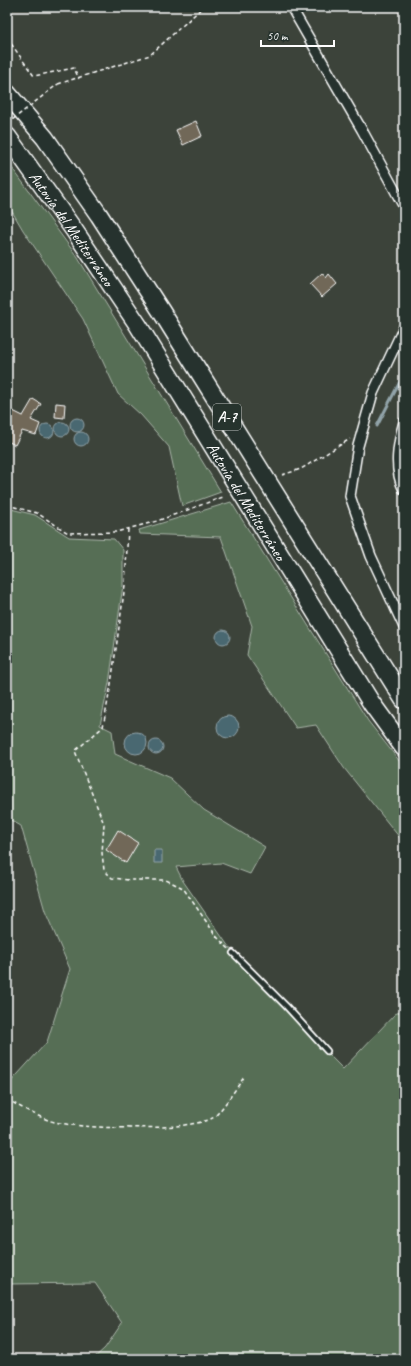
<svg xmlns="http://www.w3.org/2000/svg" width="411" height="1366" viewBox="0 0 411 1366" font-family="Caveat,sans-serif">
  <rect width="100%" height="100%" fill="#3c433a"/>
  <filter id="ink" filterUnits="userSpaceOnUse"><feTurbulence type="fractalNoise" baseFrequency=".025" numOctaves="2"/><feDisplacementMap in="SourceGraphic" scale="8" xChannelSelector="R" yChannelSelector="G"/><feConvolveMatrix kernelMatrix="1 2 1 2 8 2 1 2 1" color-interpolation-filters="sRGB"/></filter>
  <g filter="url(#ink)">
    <path fill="#566e54" stroke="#aab6aa" d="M7 161 78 258 221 492 182 506 169 447 141 415 118 394 83 319 23 230 7 203Z
      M231 502 368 721 404 767V843L344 768 316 725 296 728 247 655 252 626 221 537 140 534 139 530Z
      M7 508 35 515 69 537 114 539 123 550V585L109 683 100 725 112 731 115 754 170 778 204 810 265 847 250 874 221 863 176 867 183 881 245 970 343 1069 395 1014 404 1010V1359H93L105 1348 122 1323 95 1283 7 1284V1086L47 1042 70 969 45 911 21 826 7 818Z"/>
    <path fill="#4a6871" stroke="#92a4aa" d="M70 425a7 7 0 1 1 14 0a7 7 0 1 1-14 0Z
      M55 429a7 7 0 1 1 14 0a7 7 0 1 1-14 0Z
      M40 431a7 7 0 1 1 14 0a7 7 0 1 1-14 0Z
      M74 439a7 7 0 1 1 14 0a7 7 0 1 1-14 0Z
      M216 637a7 7 0 1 1 14 0a7 7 0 1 1-14 0Z
      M217 727a11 11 0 1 1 22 0a11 11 0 1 1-22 0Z
      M125 743a11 11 0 1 1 22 0a11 11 0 1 1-22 0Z
      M149 747a7 7 0 1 1 14 0a7 7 0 1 1-14 0Z
      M154 850H162V863H154Z"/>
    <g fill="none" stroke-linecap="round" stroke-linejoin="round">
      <path stroke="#92a4aa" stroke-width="3" d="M377 426 404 374"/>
    </g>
    <path fill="#716859" stroke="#fff" d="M196 121 202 136 183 145 176 130Z
      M322 273 326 278 329 274 337 284 322 297 310 284Z
      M33 399 41 404 31 420 40 424 36 435 22 431 15 445 7 441V408L23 416Z
      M56 403 65 404 64 418 55 417Z
      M118 830 138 843 126 863 106 850Z"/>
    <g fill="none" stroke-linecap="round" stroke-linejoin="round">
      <defs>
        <path id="lane" d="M233 953 286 1006 327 1051"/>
        <path id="street" d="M291 7 362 130 404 207
          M404 327 373 393 358 446 350 496 371 556 404 627
          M404 422C398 443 393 469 404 490"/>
        <g id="highway">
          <path d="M7 93 45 138 99 215 161 311 404 700"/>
          <path id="s1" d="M7 136 74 230 138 325 372 704 404 748"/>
        </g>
      </defs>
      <use href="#lane" stroke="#fff" stroke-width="8"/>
      <use href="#street" stroke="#fff" stroke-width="12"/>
      <use href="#highway" stroke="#fff" stroke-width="20"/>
      <path stroke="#fff" stroke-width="1.5" stroke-dasharray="4 3" stroke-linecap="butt" d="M7 38 34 76 74 68 79 79
        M58 84 150 55 203 7
        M282 475 301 469 350 439
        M7 505 37 513 68 533 116 532 157 521 223 497
        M128 529 125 585 111 684 103 727 75 751 104 824 102 853 104 870 112 878 129 880H166L183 888 217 937 229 949
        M7 1103 10 1101C22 1108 35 1115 48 1120 73 1130 193 1132 214 1117 220 1113 239 1084 245 1076"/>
      <use href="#lane" stroke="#26332d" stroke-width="4.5"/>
      <use href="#street" stroke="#26332d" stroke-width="9"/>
      <use href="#highway" stroke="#26332d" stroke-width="17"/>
      <path stroke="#fff" stroke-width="1.5" stroke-dasharray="4 3" stroke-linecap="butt" d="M7 124 58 84"/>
    </g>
  </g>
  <g text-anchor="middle" stroke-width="3" stroke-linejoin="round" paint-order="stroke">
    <rect fill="#26332d" stroke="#bec2c0" stroke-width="1" x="213" y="404" width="28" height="26" rx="3"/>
    <g font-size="15" font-weight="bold" fill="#fff">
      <text x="227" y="422">A-7</text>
    </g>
    <g font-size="16" fill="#fff" stroke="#26332d">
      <text dy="6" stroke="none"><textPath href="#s1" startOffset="113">Autovía del Mediterráneo</textPath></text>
      <text dy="6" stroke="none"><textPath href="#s1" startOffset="437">Autovía del Mediterráneo</textPath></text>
    </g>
  </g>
  <rect width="411" height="1366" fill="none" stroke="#26332d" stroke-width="24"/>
  <rect x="12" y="12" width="387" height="1342" fill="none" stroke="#fff" stroke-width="1.5" filter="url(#ink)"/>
  <path d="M261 40v6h73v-6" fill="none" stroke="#ffffff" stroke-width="2"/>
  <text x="267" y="40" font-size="12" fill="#ffffff" stroke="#26332d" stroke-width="3" paint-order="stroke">50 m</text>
</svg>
